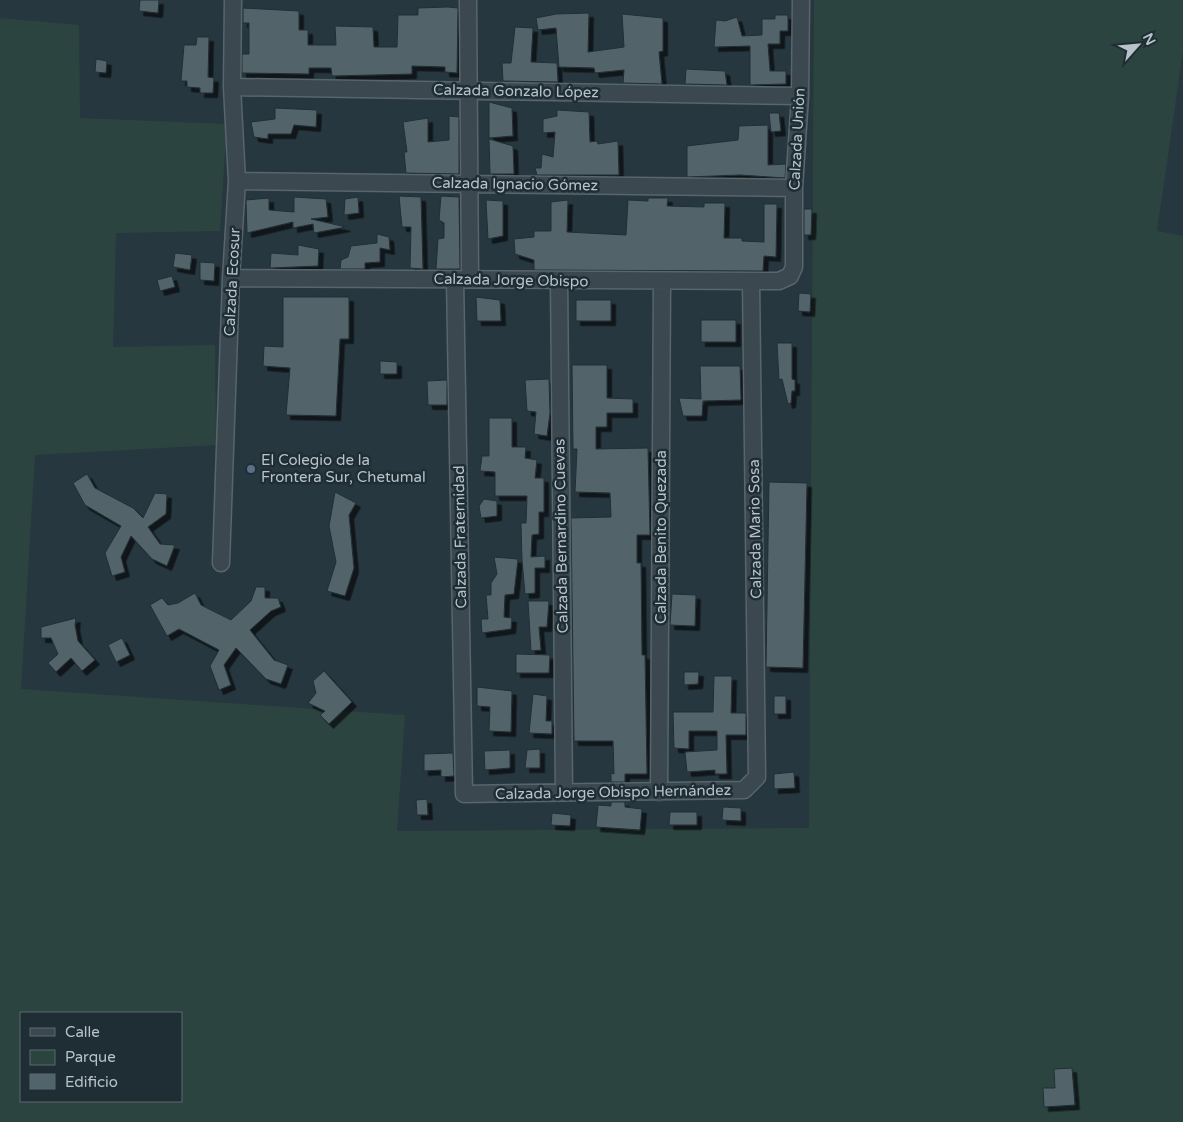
<svg xmlns="http://www.w3.org/2000/svg" width="1183" height="1122" viewBox="0 0 1183 1122" font-family="'Varela Round',sans-serif">
  <defs>
    <filter id="shadow"><feDropShadow dx="4.5" dy="4.5" stdDeviation="0" flood-color="#0009"/></filter>
  </defs>
  <rect width="100%" height="100%" fill="#27373f"/>
  <path fill="#2c443f" fill-rule="evenodd" d="M814 0H1183V51L1157 231 1183 236V1122H0V18L79 25 80 118 227 124 220 231 116 233 113 347 215 345 216 445 35 455 21 689 405 715 397 831 809 828ZM21 1013H181V1101H21Z"/>
  <path fill="#52646b" stroke="#212f36" filter="url(#shadow)" d="M140 0H159L158 13 139 11Z
    M448 7 458 8 457 73 445 72V67L412 66V74L332 76 331 68H309V74L242 73V54H249V23H243V8L299 11V30H308V45H336L335 26 373 27 374 47H397L398 15H418V8Z
    M589 13 588 52 624 47 622 14 663 18V51L659 52 662 84 623 83 624 70 595 73 594 68 559 67 556 28 538 30 536 18 556 14Z
    M775 15H788V31H780V44H768L770 71H786V84L750 85V46L714 47 716 20 725 21 737 17 742 36 762 35V19H775Z
    M515 27 533 28 531 62 557 63 558 82 503 81 502 63H511Z
    M197 37H209L208 77 214 78 213 93H200V88L187 87V81H181L184 45H196Z
    M96 59 107 61 106 73 95 72Z
    M686 69 725 71 727 85 685 84Z
    M489 102 512 108 513 136 489 138Z
    M275 108 317 110 316 127 294 125 291 134H268V139L254 137 251 122 275 119Z
    M557 110 589 112 590 142 597 141 598 144 618 141 619 175H537L535 168H541L542 154 553 157 555 132 543 133V119L557 116Z
    M769 113H779L781 131 771 132Z
    M449 116 459 117V174L406 173 404 152H407L403 122 428 118V142L449 140Z
    M768 125V165L786 164 785 178 740 175 687 177V146L738 140 739 126Z
    M489 139 513 146 514 174H490Z
    M399 196 421 197 423 269 410 268 411 227H402Z
    M441 196 459 197 460 269H436L438 239 444 238V223L439 220Z
    M294 197 326 199 328 217 311 219 346 227 314 233 313 224 293 228V222L247 233 246 200 269 198V210L294 212Z
    M358 197 359 213 344 215 345 199Z
    M648 198H668L667 206 704 207V203H725L724 238H742V241L764 242V204H777L776 257 764 256 763 271 534 270V260L515 254 514 239 534 237V231H551V202L568 200 567 232 626 235 628 200 648 201Z
    M486 200 503 201V236L488 239Z
    M804 209H812L811 235H804Z
    M377 234 389 237 390 250 380 248V262L365 263V269H340L341 260 348 257 351 246 377 243Z
    M298 245 319 249 318 266 270 268 271 253 298 255Z
    M175 253 192 255 190 270 173 267Z
    M200 262 215 263 214 281 200 280Z
    M172 276 175 287 160 291 157 280Z
    M799 293 811 294 810 312 798 311Z
    M283 297H349V339H340L336 416 286 415 290 368 263 366 264 346 283 347Z
    M476 297 500 300 501 321H477Z
    M576 300H611V321H576Z
    M701 320H736V342H701Z
    M777 343H792V379L795 380V391H792L791 403 788 404 782 379 779 380Z
    M380 361 397 362V374H380Z
    M572 365H607V398L633 399V413H607V427H596V449L648 448 650 535H637V563H641L642 655H645L647 774H625V782H611V773L614 774 613 741H574L571 518 611 517 610 493 575 492 577 449H573Z
    M700 366H740L741 400 703 401 702 416H683L679 398 701 399Z
    M549 379 550 413 547 436 534 434 536 412 527 411 525 380Z
    M447 380V405H428L427 381Z
    M489 418H512V447H526L525 458 537 460 535 478H544V512H539V534L532 535 531 557 545 556V568H535V593L525 594 522 560 521 523H526L527 496H495V472L480 471 482 456H489Z
    M87 474 95 488 133 508 143 518 155 493 167 494 166 514 148 527 160 544 175 545 167 566 152 559 131 536 121 557 125 572 112 576 105 553 121 526 85 505 73 483Z
    M769 482 807 483 803 668 766 667Z
    M335 492 356 503 349 515 354 568 345 596 327 591 336 562 329 526Z
    M484 499 497 501V516L481 518 479 506Z
    M494 557 518 559 514 594 505 595 504 617 512 618 511 629 482 633 481 619H488L486 595H491V583L497 574Z
    M256 587H265V598H278L281 607 271 611 250 630 274 660 288 665 281 684 266 679 236 648 224 665 231 685 219 690 210 666 219 650 179 629 167 636 150 605 162 598 168 605 178 603 195 593 201 605 231 620 251 601Z
    M672 594 696 595 695 626 670 625Z
    M528 601H549L547 627H539L541 650 531 651Z
    M76 618 75 625 78 641 95 660 82 671 71 658 56 672 48 663 58 654 51 638H41V627Z
    M122 638 130 655 116 662 108 645Z
    M516 654 550 655 549 673H516Z
    M324 671 352 702 329 724 320 715 325 711 308 703 316 693 313 681Z
    M684 672H699L698 684 684 685Z
    M714 676H732L731 713H746V735H726L727 774H715V770L687 772 685 752 717 750V731H689V749L674 748 673 712H713Z
    M477 687 512 691 511 732 489 731 490 707 477 706Z
    M533 694 547 696 546 721H552V734L529 733Z
    M774 696H786V714H774Z
    M540 749V768H525L527 750Z
    M510 750V768L485 770 484 751Z
    M453 753 454 776 441 777V770L424 771V754Z
    M794 772 795 788 774 789V774Z
    M427 799 428 815H417L416 800Z
    M611 802H625V807L642 809 640 830 596 827 598 805 611 806Z
    M723 807 741 808V821L722 820Z
    M670 812H697V825H669Z
    M552 813 571 815 570 826 551 825Z
    M1072 1068 1075 1105 1044 1107 1043 1088H1055L1054 1069Z"/>
  <g fill="none" stroke-linecap="round" stroke-linejoin="round">
    <defs>
      <path id="minor" d="M468 0 470 279
        M232 87 800 96
        M237 181 794 188
        M231 278 779 281 790 276 794 267V188L800 96 801 0
        M455 279 464 794 744 790 757 777 751 281
        M559 280 564 792
        M221 563 231 278 237 181 232 87 233 0
        M659 792 662 282"/>
    </defs>
    <use href="#minor" stroke="#58656c" stroke-width="19"/>
    <use href="#minor" stroke="#3b484f" stroke-width="16"/>
  </g>
  <circle fill="#5c6f8a" stroke="#1f2d34" stroke-width="2" cx="251" cy="469" r="5"/>
  <g text-anchor="middle" stroke-width="5" stroke-linejoin="round" paint-order="stroke">
    <g font-size="15" fill="#b7c2c9" stroke="#1f2d34">
      <text transform="translate(516 91) rotate(1)" y="5">Calzada Gonzalo López</text>
      <text transform="translate(797 139) rotate(-87)" y="5">Calzada Unión</text>
      <text transform="translate(515 184) rotate(1)" y="5">Calzada Ignacio Gómez</text>
      <text transform="translate(511 280) rotate(1)" y="5">Calzada Jorge Obispo</text>
      <text transform="translate(232 282) rotate(-87)" y="5">Calzada Ecosur</text>
      <text transform="translate(755 529) rotate(-91)" y="5">Calzada Mario Sosa</text>
      <text transform="translate(561 536) rotate(-91)" y="5">Calzada Bernardino Cuevas</text>
      <text transform="translate(460 537) rotate(-91)" y="5">Calzada Fraternidad</text>
      <text transform="translate(661 537) rotate(-90)" y="5">Calzada Benito Quezada</text>
      <text transform="translate(613 792) rotate(-1)" y="5">Calzada Jorge Obispo Hernández</text>
    </g>
    <g font-size="15" fill="#b7c2c9" stroke="#1f2d34" text-anchor="start">
      <text x="261" y="465">El Colegio de la<tspan x="261" dy="17">Frontera Sur, Chetumal</tspan></text>
    </g>
  </g>
  <rect x="20" y="1012" width="162" height="90" fill="#1f2d34" stroke="#5c6970"/>
  <rect x="30" y="1028" width="25" height="8" fill="#3b484f" stroke="#5c6970"/>
  <text x="65" y="1037" font-size="15" fill="#b7c2c9">Calle</text>
  <rect x="30" y="1050" width="25" height="15" fill="#2c443f" stroke="#5c6970"/>
  <text x="65" y="1062" font-size="15" fill="#b7c2c9">Parque</text>
  <rect x="30" y="1074" width="25" height="15" fill="#52646b" stroke="#5c6970"/>
  <text x="65" y="1087" font-size="15" fill="#b7c2c9">Edificio</text>
  <g transform="translate(1138 45) rotate(63)" stroke="#1f2d34" stroke-width="4" paint-order="stroke">
  <path d="M0-4L9 19L0 12L-9 19Z" fill="#b7c2c9"/>
  <text y="-8" font-size="14" font-weight="bold" text-anchor="middle" fill="#b7c2c9">N</text>
  </g>
</svg>
